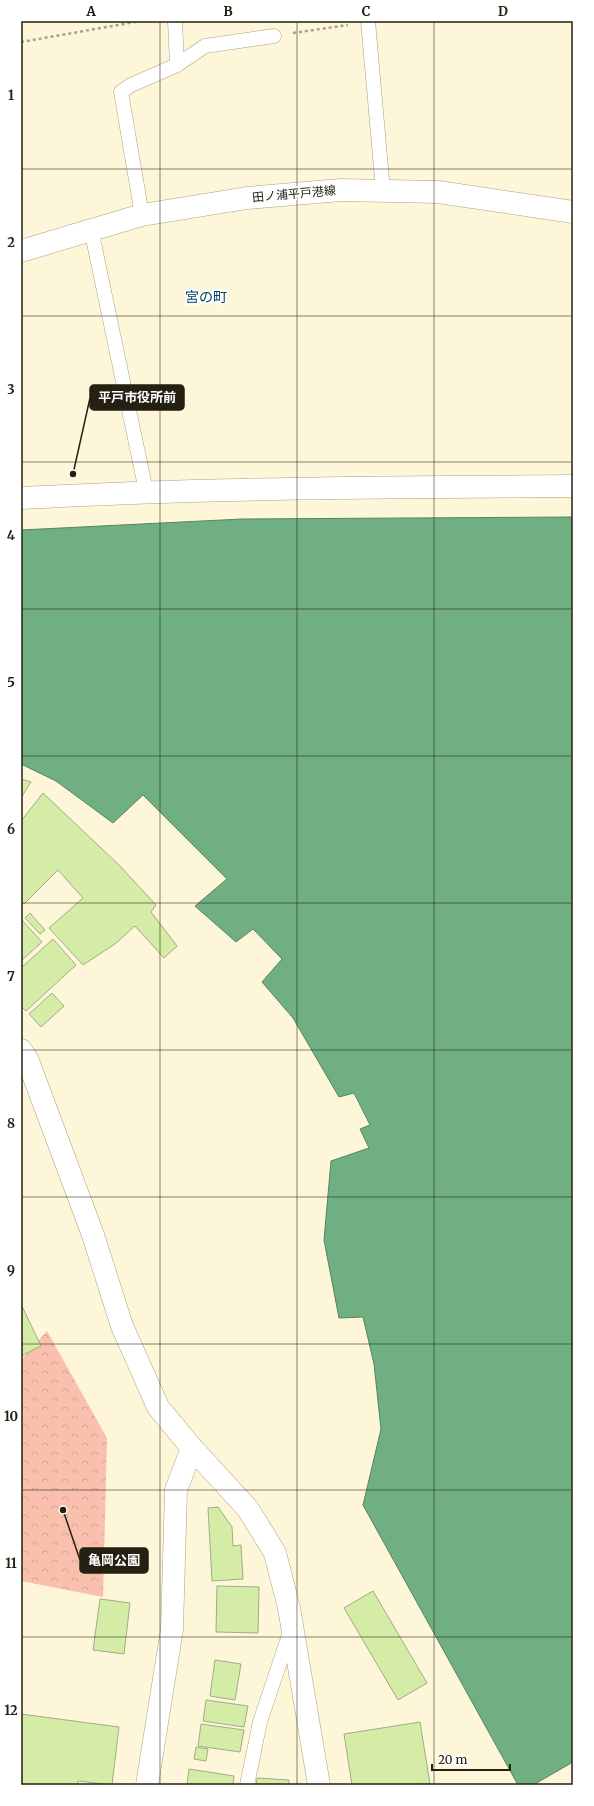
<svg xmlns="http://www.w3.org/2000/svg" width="594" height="1806" viewBox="0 0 594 1806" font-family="Merriweather,'Noto Sans JP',serif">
  <defs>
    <pattern id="forest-crowns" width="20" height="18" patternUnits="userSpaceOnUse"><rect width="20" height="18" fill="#f9c0ae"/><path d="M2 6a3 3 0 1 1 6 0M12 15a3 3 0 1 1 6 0" fill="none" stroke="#d5a595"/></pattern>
  </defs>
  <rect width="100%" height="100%" fill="#fef6d9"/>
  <path fill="url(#forest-crowns)" d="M47 1331 107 1438 103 1597 21 1581V1360Z"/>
  <path fill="#6faf81" stroke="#588460" d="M573 517V1762L533 1785H518L363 1505 381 1429 374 1364 363 1317 339 1318 324 1240 331 1161 369 1148 360 1129 370 1125 354 1093 339 1097 293 1018 262 982 282 959 253 929 236 942 195 906 227 879 143 795 113 823 56 781 21 764V530L242 519Z"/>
  <path fill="#d4eca6" stroke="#a0ac8a" d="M21 779 31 782 21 798Z
    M43 793 119 865 156 905 151 912 177 946 164 958 135 926 115 944 83 965 49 928 83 898 58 870 24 904 21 902V821Z
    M30 913 45 930 40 934 25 918Z
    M21 919 42 942 21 961Z
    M53 939 76 965 26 1011 21 1006V968Z
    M52 993 64 1006 41 1027 29 1014Z
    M21 1304 41 1346 21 1356Z
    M218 1507 232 1527 233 1546 241 1545 243 1579 212 1581 208 1508Z
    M217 1586 259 1587 258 1633 216 1632Z
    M373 1591 427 1683 398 1700 344 1608Z
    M100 1599 130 1603 124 1654 93 1650Z
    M215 1660 241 1664 235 1700 210 1696Z
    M206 1700 248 1706 244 1727 203 1721Z
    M21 1714 119 1727 112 1785 78 1781V1785H21Z
    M420 1722 430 1784 352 1785 344 1734Z
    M201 1724 244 1730 240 1752 198 1746Z
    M196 1747 208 1749 206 1761 194 1759Z
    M189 1769 234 1776 233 1785H187Z
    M257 1778 289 1780V1785H256Z"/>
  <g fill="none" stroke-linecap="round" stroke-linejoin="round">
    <defs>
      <path id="service" d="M368 21 383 191
        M177 65 205 46 274 36
        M142 215 121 92 131 85 177 65 175 21
        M91 229 146 491
        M247 1785 260 1722 290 1632"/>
      <path id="minor" d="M147 1785 172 1629 176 1490 192 1448"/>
      <path id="tertiary" d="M21 498C205 488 389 487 573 486
        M21 1050 28 1061 93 1235 122 1326 158 1407 192 1448 248 1509 275 1553 289 1608 319 1785"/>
      <path id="secondary" d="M21 251 142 215 247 198 341 190 438 192 573 212"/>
    </defs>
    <use href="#service" stroke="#aba27e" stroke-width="15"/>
    <use href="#minor" stroke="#aba27e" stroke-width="23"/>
    <use href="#tertiary" stroke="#aba27e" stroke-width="23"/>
    <use href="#secondary" stroke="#aba27e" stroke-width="23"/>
    <path stroke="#a8a18a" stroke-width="2.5" stroke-dasharray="3 3" stroke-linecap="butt" d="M293 33 348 25
      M21 42 141 21"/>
    <use href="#service" stroke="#fff" stroke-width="14"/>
    <use href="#minor" stroke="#fff" stroke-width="22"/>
    <use href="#tertiary" stroke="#fff" stroke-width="22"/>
    <use href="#secondary" stroke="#fff" stroke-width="22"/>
  </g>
  <path fill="none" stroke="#242012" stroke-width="1" stroke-opacity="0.55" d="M160 21V1785M297 21V1785M434 21V1785M21 169H573M21 316H573M21 462H573M21 609H573M21 756H573M21 903H573M21 1050H573M21 1197H573M21 1344H573M21 1490H573M21 1637H573"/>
  <g text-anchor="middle" stroke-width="4" stroke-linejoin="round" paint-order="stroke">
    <g font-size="12" fill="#242012" stroke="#fff">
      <text transform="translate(294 194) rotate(-5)" y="4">田ノ浦平戸港線</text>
    </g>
    <g font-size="14" fill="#004161" stroke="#fff">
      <text x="206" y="302">宮の町</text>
    </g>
  </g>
  <path fill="none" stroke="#242012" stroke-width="1.5" d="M73 474L90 398M63 1510L80 1560"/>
  <g fill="#242012" stroke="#fff" stroke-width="1.5">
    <circle cx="73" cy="474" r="4"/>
    <circle cx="63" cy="1510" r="4"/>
  </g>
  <g fill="#242012" stroke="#242012" stroke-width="1.5">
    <rect x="90" y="385" width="94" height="25" rx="4"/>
    <rect x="80" y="1548" width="68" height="25" rx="4"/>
  </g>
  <g font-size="13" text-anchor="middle" font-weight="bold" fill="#fff">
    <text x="137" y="402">平戸市役所前</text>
    <text x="114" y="1565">亀岡公園</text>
  </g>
  <rect width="594" height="1806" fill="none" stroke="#ffffff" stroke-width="44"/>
  <path d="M432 1764v6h78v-6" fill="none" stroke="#242012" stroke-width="2"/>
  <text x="438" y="1764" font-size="12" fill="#242012" stroke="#ffffff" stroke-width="3" paint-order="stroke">20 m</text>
  <rect x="22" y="22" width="550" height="1762" fill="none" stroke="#242012" stroke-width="1.5"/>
  <g font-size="13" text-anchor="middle" font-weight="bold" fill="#242012">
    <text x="91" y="16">A</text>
    <text x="228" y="16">B</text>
    <text x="366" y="16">C</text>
    <text x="503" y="16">D</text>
    <text x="11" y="100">1</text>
    <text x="11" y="247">2</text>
    <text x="11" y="394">3</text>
    <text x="11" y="540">4</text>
    <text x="11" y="687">5</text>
    <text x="11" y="834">6</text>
    <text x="11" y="981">7</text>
    <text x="11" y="1128">8</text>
    <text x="11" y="1275">9</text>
    <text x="11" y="1421">10</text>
    <text x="11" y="1568">11</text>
    <text x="11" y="1715">12</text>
  </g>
</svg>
